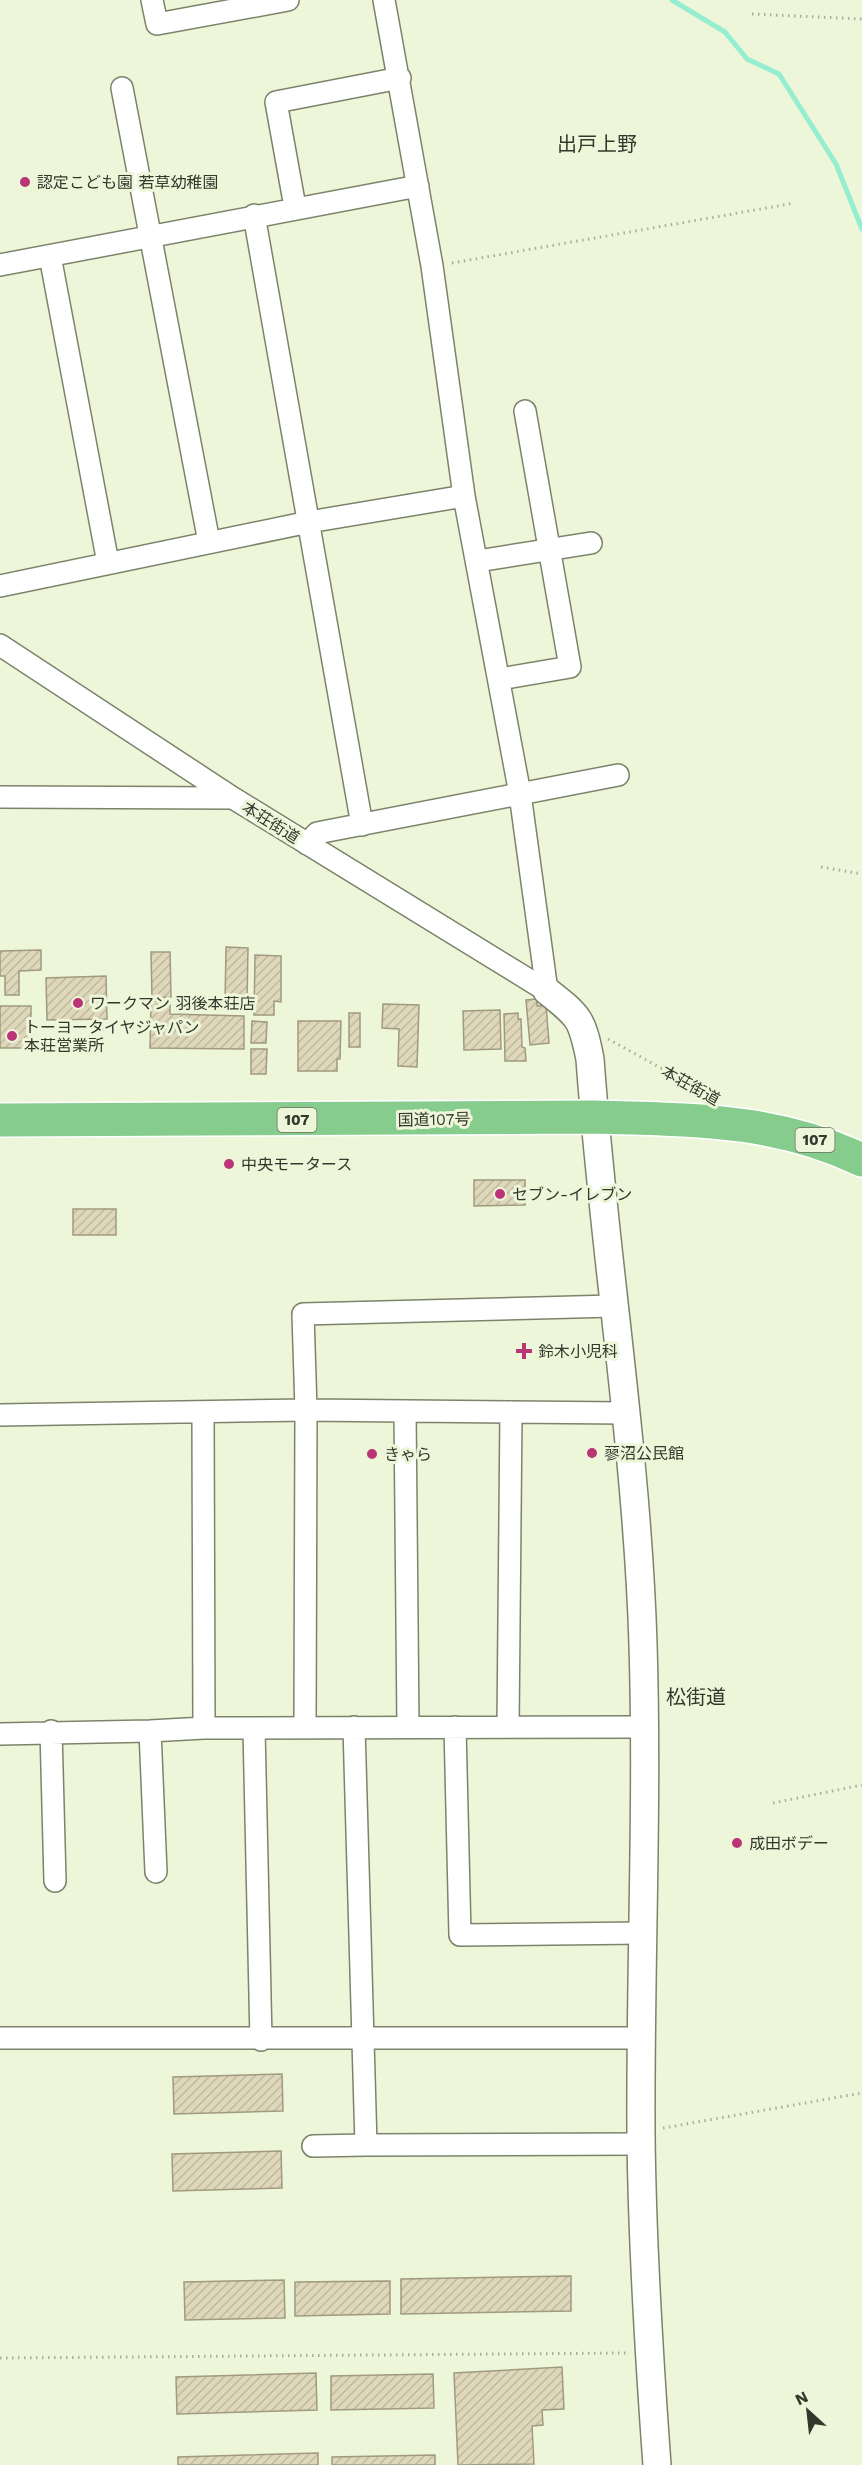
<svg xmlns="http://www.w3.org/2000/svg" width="862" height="2465" viewBox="0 0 862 2465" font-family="'Work Sans','Noto Sans JP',sans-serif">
  <defs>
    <pattern id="building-hatch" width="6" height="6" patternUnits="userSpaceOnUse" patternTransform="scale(1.5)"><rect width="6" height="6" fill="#ded7ba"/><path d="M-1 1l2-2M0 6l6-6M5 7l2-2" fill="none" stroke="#bfb9a0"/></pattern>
  </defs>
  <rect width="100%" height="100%" fill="#eef6da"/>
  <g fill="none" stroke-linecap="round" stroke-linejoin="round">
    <path stroke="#95eed0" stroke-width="5" d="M672 0 725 32 747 59 779 74 836 164 862 229"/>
  </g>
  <path fill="url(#building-hatch)" stroke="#a09a7f" stroke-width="1.5" d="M226 947 248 948 247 1004H225Z
    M41 950V970L19 971V995H5V976H0V951Z
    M151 952H170L171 997 152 998Z
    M255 955 281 956V1002L274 1001V1015H254Z
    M106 976 107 1019 47 1020 46 978Z
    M537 999V1006L546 1005 549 1043 530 1045 526 1000Z
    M151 1001H170V1014L244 1016V1049L150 1048Z
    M383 1004 419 1005 417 1067 398 1066 399 1029 382 1028Z
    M0 1006H31V1048H0Z
    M500 1010 501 1049 464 1050 463 1011Z
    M349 1013H360V1047H349Z
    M518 1013V1019H521L522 1047 525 1048 526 1061H505L504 1014Z
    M252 1021 267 1022 266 1043H251Z
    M298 1021H341L340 1059H337V1071H298Z
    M251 1049H267L266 1074H251Z
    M474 1180H525V1205L474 1206Z
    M73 1209H116V1235H73Z
    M282 2074 283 2111 174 2114 173 2077Z
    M281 2151 282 2188 173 2191 172 2154Z
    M571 2276V2311L401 2314V2279Z
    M284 2280 285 2318 185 2320 184 2282Z
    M390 2281V2314L295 2316V2282Z
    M562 2367 564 2409 542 2410 543 2425 532 2426 534 2464 458 2465 454 2373Z
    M316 2373 317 2410 177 2414 176 2377Z
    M433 2374 434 2408 331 2410V2376Z
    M318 2453V2465H178V2457Z
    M435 2455V2465H332V2457Z"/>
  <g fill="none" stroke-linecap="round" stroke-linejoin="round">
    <defs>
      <path id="minor" d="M152 0 157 24 288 0
        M384 0 432 266 464 496 520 794 547 991
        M122 88 209 542
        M295 207 276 102 400 78
        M254 215 362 825
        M50 256 108 563
        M0 265 418 186
        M478 561 591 543
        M0 586 309 522 464 496
        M0 645 233 798 547 991
        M500 679 570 667 525 411
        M0 797 233 798
        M307 844 317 833 618 775
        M405 1411 408 1727
        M203 1413 204 1728
        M0 1415 306 1410 627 1413
        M354 1727 366 2145 641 2144
        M455 1727 460 1935 643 1933
        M508 1727 511 1412
        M305 1728 306 1410 303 1314 613 1306
        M254 1729 261 2040
        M51 1731 55 1881
        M150 1731 156 1872
        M0 1734 150 1731 204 1728 644 1727
        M0 2038H643
        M313 2146 366 2145"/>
      <path id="tertiary" d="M547 991C580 1017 582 1019 590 1059 604 1255 637 1449 643 1644 648 1807 640 1970 641 2133 642 2243 649 2355 657 2465"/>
      <path id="trunk" d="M0 1120 594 1117C689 1120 774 1118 862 1160"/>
    </defs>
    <use href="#minor" stroke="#7c836a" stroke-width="24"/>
    <use href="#tertiary" stroke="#7c836a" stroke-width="30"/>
    <use href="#trunk" stroke="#fff" stroke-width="36"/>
    <path stroke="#a8ae98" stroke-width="3" stroke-dasharray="1.5 4.5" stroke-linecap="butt" d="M752 14 862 19
      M452 263 795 203
      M821 867 862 874
      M608 1039 710 1095
      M773 1803 862 1785
      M663 2128 862 2093
      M0 2358 626 2353"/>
    <use href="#minor" stroke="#fff" stroke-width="21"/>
    <use href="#tertiary" stroke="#fff" stroke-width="27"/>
    <use href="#trunk" stroke="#86cc8c" stroke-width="33"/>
  </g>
  <g fill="#ba3476" stroke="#eef6da" stroke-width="2">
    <circle cx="25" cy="182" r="6"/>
    <circle cx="78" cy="1003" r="6"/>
    <circle cx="12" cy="1036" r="6"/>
    <circle cx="229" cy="1164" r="6"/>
    <circle cx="500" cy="1194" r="6"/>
    <path d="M521 1342h6v6h6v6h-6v6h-6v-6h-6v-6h6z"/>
    <circle cx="592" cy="1453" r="6"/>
    <circle cx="372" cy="1454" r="6"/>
    <circle cx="737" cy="1843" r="6"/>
  </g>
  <g text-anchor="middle" stroke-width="6" stroke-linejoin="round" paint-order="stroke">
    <g fill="#eef6da" stroke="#6c7060" stroke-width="1.5">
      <rect x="277.5" y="1108" width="39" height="24" rx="4.5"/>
      <rect x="795.5" y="1128" width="39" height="24" rx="4.5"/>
    </g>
    <g font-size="15" font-weight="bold" fill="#34372c">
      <text x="297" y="1125">107</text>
      <text x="815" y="1145">107</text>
    </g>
    <g font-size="16" fill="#34372c" stroke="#eef6da" text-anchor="start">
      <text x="37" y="188">認定こども園 若草幼稚園</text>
      <text x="90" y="1009">ワークマン 羽後本荘店</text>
      <text x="24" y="1033">トーヨータイヤジャパン<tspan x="24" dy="18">本荘営業所</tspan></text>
      <text x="241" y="1170">中央モータース</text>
      <text x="512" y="1200">セブン-イレブン</text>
      <text x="538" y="1357">鈴木小児科</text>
      <text x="604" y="1459">蓼沼公民館</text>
      <text x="384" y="1460">きゃら</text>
      <text x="749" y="1849">成田ボデー</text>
    </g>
    <g font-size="16" fill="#34372c" stroke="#eef6da">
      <text transform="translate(271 822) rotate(32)" y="6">本荘街道</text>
      <text transform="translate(691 1085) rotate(29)" y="6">本荘街道</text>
      <text transform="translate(434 1119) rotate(-1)" y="6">国道107号</text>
    </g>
    <g font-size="20" fill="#34372c" stroke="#eef6da">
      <text x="597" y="151">出戸上野</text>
      <text x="696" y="1704">松街道</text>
    </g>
  </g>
  <g transform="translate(808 2411) rotate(333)" stroke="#eef6da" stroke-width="4.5" paint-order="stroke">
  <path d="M0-4.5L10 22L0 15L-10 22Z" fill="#34372c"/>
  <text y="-9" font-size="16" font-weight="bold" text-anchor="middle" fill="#34372c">N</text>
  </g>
</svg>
